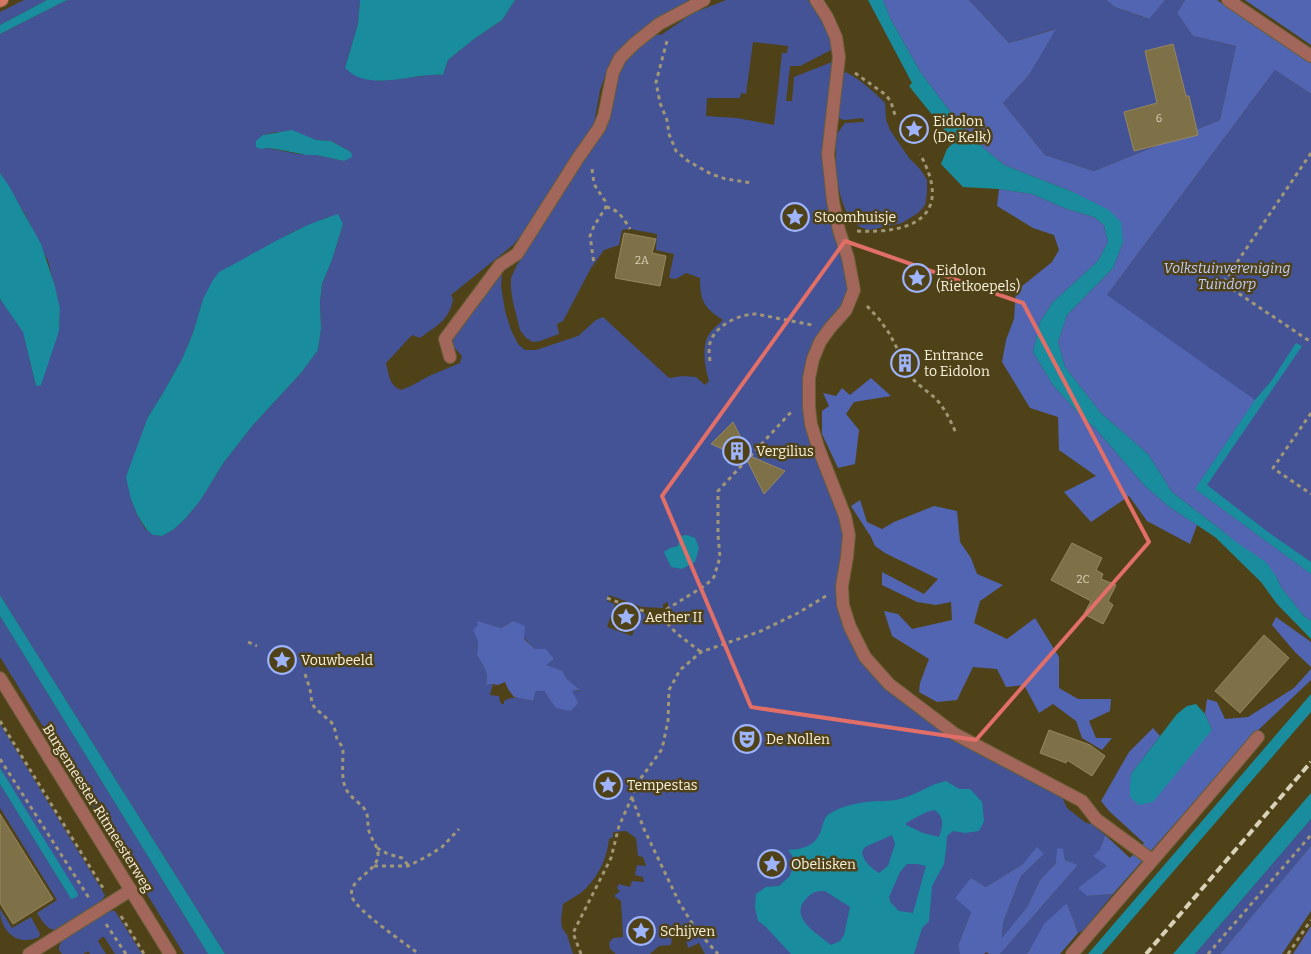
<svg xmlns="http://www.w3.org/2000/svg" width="1311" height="954" viewBox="0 0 1311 954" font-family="Bitter,serif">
  <rect width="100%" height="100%" fill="#4f4219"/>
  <path fill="#435396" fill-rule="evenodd" d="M24 0H47L0 25V12Z
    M67 0H360L358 24 345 68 378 81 430 75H443L448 60 474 39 502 20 515 0H693L627 43 606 73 600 90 594 124 528 227 513 245 451 295 453 299C449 321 437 325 420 338L412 335 386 363C389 375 389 385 401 390L411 386 429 376 460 363 462 356 452 345 454 337 502 273 501 286 505 311 511 330 518 344 525 350H536L578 336 596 320 603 317 669 378 683 376 696 377 705 385 709 381C705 368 702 351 707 338 710 331 718 325 723 320 704 308 700 301 700 278L686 273 676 279 669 278 674 254 656 250 657 234 630 229 622 230 619 245 604 250 591 268 563 321 557 324 559 334 540 341 533 342 526 338 520 330 513 302 511 289V278L517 265 582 161 624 61 654 34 661 35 693 13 726 0H808C818 15 831 30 833 49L800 66H790L786 101H792L794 77 832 62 825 155 848 290 805 393 844 531V553L853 642 942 731 979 754 1062 797 1067 808 1086 823 1092 824 1105 835 1100 850 1107 866 1087 896 1113 894 1084 930 1078 933 1067 903 1026 954H1000L1078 865 1065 860 1063 850 1056 863 1040 880 1027 907 1002 939 1003 923 1021 876 1042 856 1023 864 986 887 971 878V912L958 946 960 954H705L699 943 688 948 684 932 672 937 671 945 659 946 650 954H616L610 949 609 943 613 938 623 937 621 901 614 896 620 891 617 888 619 884 630 887 632 881 644 882 643 877 635 875 637 865 646 866 643 857 638 856 636 838 626 831 613 832V837L609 839C607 858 599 875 586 888 580 895 570 899 563 904L561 920 562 928 567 935 573 954H225L0 595V299L23 331 36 386 59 331 60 308 48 261 25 214 0 173V34ZM753 42 788 46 787 53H782L774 125 737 118 706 116 707 98H740L741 93 746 94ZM276 132 303 136 316 140 331 141 351 152 344 161 316 155 298 154 267 148 263 135ZM328 217 343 224 332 260 322 284 320 301 321 329 318 350 301 373 253 425 224 462 200 501 185 519 173 530 162 536 154 535 145 529 137 514 131 499 148 417 163 393 182 359 193 333 203 299 243 260 293 232ZM609 595 642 607 663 608V604L668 602V613L646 615 641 611 632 636 607 627 615 604 607 601ZM478 622 501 628 509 623 535 649 554 659 545 665 563 671 566 678 580 691H571L557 708 544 691H536L533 701C523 699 514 695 504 701V704H502L500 702 499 696 490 695 493 684 486 685 487 676 485 669 477 655 479 625Z
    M969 0H1106L1115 7 1148 19 1165 0H1185L1177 13 1193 36 1236 46 1220 120 1094 171 1045 155 1003 103 1029 75 1055 29 1009 43Z
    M1275 70 1311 94V574L1195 489 1107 295Z
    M845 72C860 79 873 91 885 103L886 120 890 130 909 158 920 169 927 180V193L925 205 918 213 902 223 869 230 860 227 848 217 841 198 836 177V135L845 123 864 122 863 118 845 120 837 118 840 78Z
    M0 616 208 954H184L0 657Z
    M0 724 105 895 101 902 54 930C45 928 42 920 37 913L57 900 0 808V784L71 899 0 768Z
    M1311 819V846L1220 954H1195Z
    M0 909 12 928 31 917 40 934 39 937C17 947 0 931 0 909Z
    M109 911H115L142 954H115L104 937H102L98 941 106 954H90L88 951 83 954H62L59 950V946L62 941Z"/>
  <path fill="#5265b2" d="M883 0H969L1009 43 1056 29 1029 75 1003 103 1045 155 1094 171 1220 120 1236 46 1193 36 1177 13 1185 0H1217L1311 63V94L1275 70 1107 295 1255 400 1195 489 1311 574V621L1304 616 1281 587 1276 576 1220 529 1172 492 1148 454 1101 413 1065 367 1058 342 1067 315 1113 268 1123 242 1073 192 1004 165 968 135 921 73 890 18Z
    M1106 0H1165L1149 19 1115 7Z
    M1245 0H1311V45Z
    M999 189 1032 194 1067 209 1094 217 1104 225 1108 242 1098 261 1053 302 1040 322 1033 352 1053 385 1079 414 1096 429 1144 485 1168 506 1197 525 1190 544 1147 521 1129 496 1091 522 1064 492 1096 476 1059 450 1058 417 1030 408 1002 362 1006 340 1014 319 1016 291 1052 262 1059 250 1054 235 1033 228 997 206Z
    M871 378 891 396 854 402 846 414 859 430 855 464 838 468 822 434V411L829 406 823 393 836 396 842 388 850 395Z
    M860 500 867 522 882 529 894 522 934 506 957 511 960 542 971 558 977 574 1003 585 980 601 974 623 1007 639 1035 618 1059 657V688L1078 699H1111L1110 711 1089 721 1096 738H1112L1102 750 1082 738 1076 721 1053 704 1039 713 1024 685 1006 687 997 669 973 667 957 700 937 702 919 692 920 683 929 659 892 636 884 611 898 614 912 629 952 620 951 602 936 605 917 602 882 585V572L924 594 938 579 885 553 875 546 871 537 851 506Z
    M1276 617 1311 642V667L1295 652 1272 625Z
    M477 621 501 628 513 621 525 626 524 639 535 649H546L554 659 546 665 563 671 566 678 580 690 572 691 578 703 571 711 556 708 544 691H536L533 701 514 697 508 689 505 682 498 685 492 684 486 685 487 676 485 669 477 655 478 641 473 630 478 625Z
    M1311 669V680L1251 737 1113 894 1087 896 1078 888 1107 866 1093 856 1100 850 1105 835 1130 858 1144 843 1109 811 1101 801 1129 752 1153 728 1160 736 1131 774 1212 730 1205 714 1207 699 1217 702 1225 719 1248 717 1294 688Z
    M1311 846V911L1282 954H1220Z
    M1037 847 1044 854 1021 876 1003 923 1002 938 1027 907 1040 880 1056 863 1057 848 1063 849 1065 860 1078 865 1000 954H989L986 952 984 954H960L958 946 971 912 955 898 971 878 986 887 1023 864Z
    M1067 903 1078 933 1060 954H1026L1029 951 1044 924Z
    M1311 926V954H1293Z"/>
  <path fill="#198d9e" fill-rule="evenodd" d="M47 0H67L0 34V25Z
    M360 0H515L502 20 474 39 448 60 443 75C415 73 385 87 358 77 353 75 349 71 345 68L358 24Z
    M868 0H883L890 18 921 73 968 135 1004 165 1073 192 1109 210 1121 222 1123 242 1113 268 1067 315 1058 342 1065 367 1101 413 1148 454 1172 492 1220 529 1236 542 1266 562 1276 576 1281 587 1304 616 1311 621V639L1277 604 1261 582 1215 537 1168 506 1144 485 1096 429 1079 414 1053 385 1033 352 1040 322 1053 302 1098 261 1108 242 1104 225 1094 217 1067 209 1032 194 999 189 963 187 941 164 947 149 954 142 909 86 912 83Z
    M292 130 316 140 331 141 351 152 352 157 344 161 316 155H307L275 149 267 148 261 149 256 147V141L263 135Z
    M0 173 9 186 41 244 54 283 60 308 59 331 41 385 36 386 23 332 0 299Z
    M338 214 343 224 332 260 322 284 320 301 321 329 318 350 301 373 253 425 224 462 200 501 185 519 173 530 162 536 153 535 146 529 137 514 131 499 126 477 148 417 163 393 182 359 193 333 203 299 213 280 219 272C258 252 295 227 338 214Z
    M1296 343 1302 346 1207 485 1268 532 1311 562V574L1195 489 1255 400 1272 380Z
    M687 535 695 538 699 548 695 562 682 569 671 567 664 552 670 548 678 546 680 536Z
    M0 595 225 954H208L0 616Z
    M1311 694V712L1102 954H1088Z
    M1196 704 1205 714 1212 730 1153 802 1139 805 1130 797V788L1131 774 1177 714 1187 706Z
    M0 768 78 894 77 897 71 899 0 784Z
    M946 781 959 789H970L982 802 984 821 979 831 965 833 953 831 947 836 946 850 944 864 932 886 929 921 922 928 914 954H791L765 926 758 921 755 907 756 894 766 887 779 886 790 876 794 863 792 855 788 850C805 849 817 846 822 827 824 822 824 818 829 814 843 805 861 802 877 801 886 801 894 801 903 798 918 794 930 784 946 781ZM934 810C945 816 943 827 939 837L923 833 906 825V823C915 818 924 812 934 810ZM892 835 895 844 888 866 879 873C871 868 863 861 862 852L865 847ZM907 864H918L926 866 913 913 899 911 891 903 889 897 900 872ZM825 891 850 907 844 935 840 941 831 945C820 935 789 919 805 900 812 892 815 891 825 891Z
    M1311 793V819L1195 954H1173Z"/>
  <path fill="#7e7047" stroke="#97885f" d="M1173 44 1186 96H1189L1198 135 1134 151 1124 112 1157 103 1145 51Z
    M624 233 656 239 652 253 666 256 660 286 615 278Z
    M733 422 750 456 785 471 764 494 747 460 711 444Z
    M1072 543 1102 558 1096 570 1103 574 1101 579 1116 585 1108 601 1113 605 1103 624 1084 614 1091 601 1051 580Z
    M1264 635 1289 658 1240 713 1215 691Z
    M1049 730 1090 745 1105 756 1092 776 1067 760 1066 763 1040 753Z
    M0 814 53 899 13 924 0 903Z"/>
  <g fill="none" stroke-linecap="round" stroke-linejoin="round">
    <defs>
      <path id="lane" d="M816 0 827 17 836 37 839 57 828 154 833 201 839 230 848 258 854 290 846 310 830 328 820 342 813 359 809 378V407L811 424 818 447 845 516 849 535 847 557 842 586 843 605 850 627 865 657 889 684 955 734 1082 801 1096 819 1152 860
        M450 357 445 339 500 265 517 254 578 158 599 128 604 116 613 72 620 58 634 44 659 24 704 0
        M29 954 131 890
        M1072 954C1134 881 1197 810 1258 737"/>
      <path id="street" d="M1228 0 1311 56
        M0 678 170 954"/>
      <path id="secondary" d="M0 1 2 0"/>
    </defs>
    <use href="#lane" stroke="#6a5e38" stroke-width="14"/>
    <use href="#street" stroke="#6a5e38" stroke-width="14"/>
    <use href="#secondary" stroke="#6a5e38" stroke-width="14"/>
    <path stroke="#a19777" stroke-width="3" stroke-dasharray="4 4" stroke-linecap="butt" d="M667 41 656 82 660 103 667 120 669 134 676 151 688 161 711 174 726 179 752 183
      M855 73 886 95 891 102 895 115
      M1311 153 1223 283 1311 342
      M592 169 594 184 605 201 606 207 594 226 590 236 594 264
      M606 207C618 209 624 219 630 229
      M857 231C913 234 954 216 920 154
      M867 306 879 319 889 333 900 354
      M710 361C709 353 708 345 712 338 720 323 741 314 756 314L812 325
      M908 373C915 383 926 390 935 398 945 408 950 420 956 433
      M1311 413 1273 468 1311 494
      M607 598 623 604
      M625 604 640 610 651 612 662 617 667 609 706 585 714 577 720 557 718 535V491L792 411
      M662 617 676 633 701 652
      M248 642 257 646
      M305 674 310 689 312 704 316 709 331 722 334 726 337 739 341 745 343 751C343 763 341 779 346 789 351 799 363 804 366 812 369 818 367 825 369 831 371 839 377 845 378 853 380 872 347 878 352 897 357 911 406 944 419 954
      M0 721 103 888
      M0 759 89 898
      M632 798 644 829 679 902 695 928 718 954
      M377 848 388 854 402 858 408 865
      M374 866H408L426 857 442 847 459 829
      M121 916 144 954
      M106 924 126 954
      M581 954 573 933 611 858 619 826 632 797 636 785 662 749 668 721 669 690 680 670 701 652 761 631 798 613 826 596
      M1208 954 1311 835
      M1288 954 1311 920"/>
    <use href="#lane" stroke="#a3665a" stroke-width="12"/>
    <use href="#street" stroke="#a3665a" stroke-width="12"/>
    <use href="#secondary" stroke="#d67665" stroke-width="12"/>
    <path stroke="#dad2b8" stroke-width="4" stroke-dasharray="8 4" stroke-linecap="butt" d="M1146 954 1311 762"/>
  </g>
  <path fill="none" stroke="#e26f67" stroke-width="4" stroke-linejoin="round" d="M845 241 1023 303 1149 542 976 740 751 707 662 496Z"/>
  <defs>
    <symbol id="sight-ring" viewBox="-11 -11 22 22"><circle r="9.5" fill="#4f4219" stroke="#9eb4fd" stroke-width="1.5"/><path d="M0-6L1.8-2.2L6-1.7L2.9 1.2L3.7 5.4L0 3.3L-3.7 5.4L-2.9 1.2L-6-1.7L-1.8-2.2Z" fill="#9eb4fd"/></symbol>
    <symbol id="building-ring" viewBox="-11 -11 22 22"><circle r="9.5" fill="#4f4219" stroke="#9eb4fd" stroke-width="1.5"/><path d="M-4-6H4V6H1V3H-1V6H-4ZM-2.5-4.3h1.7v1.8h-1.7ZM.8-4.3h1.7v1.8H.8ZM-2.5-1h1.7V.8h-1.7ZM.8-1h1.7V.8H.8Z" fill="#9eb4fd"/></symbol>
    <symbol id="theatre-ring" viewBox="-11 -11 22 22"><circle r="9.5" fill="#4f4219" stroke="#9eb4fd" stroke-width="1.5"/><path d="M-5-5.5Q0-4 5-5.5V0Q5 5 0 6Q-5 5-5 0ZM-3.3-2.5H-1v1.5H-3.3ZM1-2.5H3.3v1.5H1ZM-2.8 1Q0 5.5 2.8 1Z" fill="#9eb4fd"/></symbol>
  </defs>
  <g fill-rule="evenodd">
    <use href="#sight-ring" x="898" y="113" width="32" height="32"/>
    <use href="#sight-ring" x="779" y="201" width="32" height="32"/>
    <use href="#sight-ring" x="901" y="262" width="32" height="32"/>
    <use href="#building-ring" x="889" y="347" width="32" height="32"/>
    <use href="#building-ring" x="721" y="435" width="32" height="32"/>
    <use href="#sight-ring" x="610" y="601" width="32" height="32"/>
    <use href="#sight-ring" x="266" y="644" width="32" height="32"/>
    <use href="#theatre-ring" x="731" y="723" width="32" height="32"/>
    <use href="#sight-ring" x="592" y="769" width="32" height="32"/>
    <use href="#sight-ring" x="756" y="848" width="32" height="32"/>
    <use href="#sight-ring" x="625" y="915" width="32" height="32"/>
  </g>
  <g text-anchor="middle" stroke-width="5" stroke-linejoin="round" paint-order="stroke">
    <g font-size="11" fill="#dad2b7">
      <text x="1159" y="122">6</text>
      <text x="642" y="264">2A</text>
      <text x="1083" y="583">2C</text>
    </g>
    <g font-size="14" fill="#f9f2dc" stroke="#4f4219" text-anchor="start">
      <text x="933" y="126">Eidolon<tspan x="933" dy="16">(De Kelk)</tspan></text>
      <text x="814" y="222">Stoomhuisje</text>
      <text x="936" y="275">Eidolon<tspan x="936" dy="16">(Rietkoepels)</tspan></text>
      <text x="924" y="360">Entrance<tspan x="924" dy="16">to Eidolon</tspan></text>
      <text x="756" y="456">Vergilius</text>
      <text x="645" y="622">Aether II</text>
      <text x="301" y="665">Vouwbeeld</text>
      <text x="766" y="744">De Nollen</text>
      <text x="627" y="790">Tempestas</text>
      <text x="791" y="869">Obelisken</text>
      <text x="660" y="936">Schijven</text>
    </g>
    <g font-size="14" font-style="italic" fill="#c0cdf8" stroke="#4f4219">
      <text x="1227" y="273">Volkstuinvereniging<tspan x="1227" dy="16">Tuindorp</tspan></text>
    </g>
    <g font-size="14" fill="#f9f2dc" stroke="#4f4219">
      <text transform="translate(98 808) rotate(58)" y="5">Burgemeester Ritmeesterweg</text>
    </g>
  </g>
</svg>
